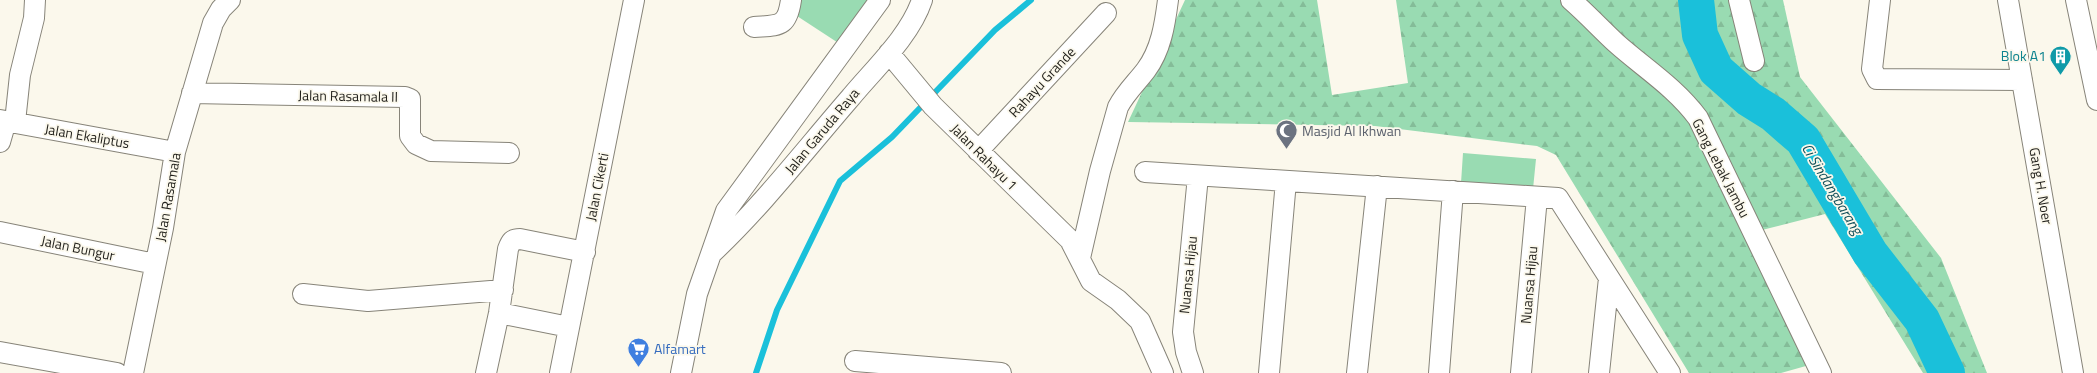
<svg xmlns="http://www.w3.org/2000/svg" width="2097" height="373" viewBox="0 0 2097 373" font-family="'Titillium Web',sans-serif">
  <defs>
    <pattern id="forest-firs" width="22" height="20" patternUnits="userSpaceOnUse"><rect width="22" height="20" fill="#99dbb2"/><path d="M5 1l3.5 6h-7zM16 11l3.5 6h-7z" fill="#84bc98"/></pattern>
  </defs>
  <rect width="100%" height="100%" fill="#fbf8ec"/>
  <path fill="#99dbb2" d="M799 0H880L846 48 797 16Z
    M1463 153 1536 159 1533 189 1461 183Z"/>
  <path fill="url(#forest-firs)" d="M1185 0H1317L1332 95 1408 83 1396 0H1783L1800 77 1941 258 1987 373H1923L1825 214 1758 231 1813 364 1781 373H1689L1556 155 1537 146 1375 126 1128 122Z"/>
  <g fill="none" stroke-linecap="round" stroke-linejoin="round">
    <path stroke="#1ac0da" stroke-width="6" d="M756 373 777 310 840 181 892 137 995 30 1031 0"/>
    <path stroke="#1ac0da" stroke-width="36" d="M1696 0 1700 35 1716 70 1749 99 1773 114 1803 140 1870 253 1922 320 1947 373"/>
    <defs>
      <path id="minor" d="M1571 0C1587 14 1601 29 1616 43 1644 68 1675 87 1698 118L1821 373
        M1739 0 1754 61
        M1880 0 1872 69 1877 79 2022 80
        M2008 0 2073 373
        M2076 0 2097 100
        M754 27C779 25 787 28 791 0
        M889 53 933 106 1070 240 1091 281 1118 300 1140 321 1163 373
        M192 93 405 97 410 99V136L416 144 431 151 509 153
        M0 120 175 152
        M15 122 20 75 34 18 35 0
        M0 142 6 121
        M978 151 1106 13
        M1145 172 1558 198 1670 373
        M0 232 155 264
        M712 253C763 205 805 150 851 97 875 68 910 36 922 0
        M1080 258 1100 171 1118 107C1125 93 1137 82 1146 70 1161 50 1165 24 1168 0
        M303 294 368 301 503 290
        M499 313 569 327
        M0 352 117 373
        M855 361 1001 373
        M133 373 163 228 175 152 213 23 221 9 230 0
        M486 373 499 313 508 249C511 241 512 239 520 239L585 252
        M560 373 634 0
        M681 373 697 294 726 211 880 0
        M1193 373 1186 352 1183 332 1198 176
        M1269 373 1286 181
        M1357 373 1377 186
        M1439 373 1453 191
        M1521 373 1537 197
        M1599 373 1609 278"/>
    </defs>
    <use href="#minor" stroke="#878479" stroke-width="22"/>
    <use href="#minor" stroke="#fff" stroke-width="20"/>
  </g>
  <defs>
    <symbol id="building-pin" viewBox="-11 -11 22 30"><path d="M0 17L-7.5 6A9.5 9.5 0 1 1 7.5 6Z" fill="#0f9aa8" stroke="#fbf8ec"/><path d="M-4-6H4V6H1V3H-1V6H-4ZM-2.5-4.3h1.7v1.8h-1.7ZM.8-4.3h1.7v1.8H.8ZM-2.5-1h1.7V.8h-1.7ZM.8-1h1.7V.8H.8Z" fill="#fff"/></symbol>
    <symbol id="mosque-pin" viewBox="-11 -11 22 30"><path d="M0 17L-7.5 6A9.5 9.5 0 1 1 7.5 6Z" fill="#6b7280" stroke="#fbf8ec"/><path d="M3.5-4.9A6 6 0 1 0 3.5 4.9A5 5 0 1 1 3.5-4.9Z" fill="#fff"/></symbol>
    <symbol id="supermarket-pin" viewBox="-11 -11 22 30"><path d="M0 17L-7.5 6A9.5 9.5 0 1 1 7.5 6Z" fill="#3f7fe0" stroke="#fbf8ec"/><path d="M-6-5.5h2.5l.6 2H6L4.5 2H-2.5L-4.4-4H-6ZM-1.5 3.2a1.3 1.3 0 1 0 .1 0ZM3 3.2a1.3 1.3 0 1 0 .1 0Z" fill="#fff"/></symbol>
  </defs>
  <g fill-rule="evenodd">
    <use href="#building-pin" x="2048" y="44" width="25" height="34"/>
    <use href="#mosque-pin" x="1274" y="118" width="25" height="34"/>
    <use href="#supermarket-pin" x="626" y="336" width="25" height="34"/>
  </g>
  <g text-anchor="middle" stroke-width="3.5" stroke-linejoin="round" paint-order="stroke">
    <g font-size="14" fill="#0d838f" stroke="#fbf8ec" text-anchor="end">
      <text x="2046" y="61">Blok A1</text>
    </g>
    <g font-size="14" fill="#201f1a" stroke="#fbf8ec">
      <text transform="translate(1042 82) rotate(-47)" y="5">Rahayu Grande</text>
      <text transform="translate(348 96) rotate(1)" y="5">Jalan Rasamala II</text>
      <text transform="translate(822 131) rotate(-50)" y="5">Jalan Garuda Raya</text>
      <text transform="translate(87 136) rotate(10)" y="5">Jalan Ekaliptus</text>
      <text transform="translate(984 157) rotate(45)" y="5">Jalan Rahayu 1</text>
      <text transform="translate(1721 168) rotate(63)" y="5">Gang Lebak Jambu</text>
      <text transform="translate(2041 186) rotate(80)" y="5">Gang H. Noer</text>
      <text transform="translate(597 187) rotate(-79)" y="5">Jalan Cikerti</text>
      <text transform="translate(168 197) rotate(-80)" y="5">Jalan Rasamala</text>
      <text transform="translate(78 248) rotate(12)" y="5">Jalan Bungur</text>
      <text transform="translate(1188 275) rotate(-84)" y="5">Nuansa Hijau</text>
      <text transform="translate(1529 285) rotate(-85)" y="5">Nuansa Hijau</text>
    </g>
    <g font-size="14" fill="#5b616d" stroke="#fbf8ec" text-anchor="start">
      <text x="1302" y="136">Masjid Al Ikhwan</text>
    </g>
    <g font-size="14" fill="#366cbe" stroke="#fbf8ec" text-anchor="start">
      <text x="654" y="354">Alfamart</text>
    </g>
    <g font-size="15" font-style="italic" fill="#0e4d58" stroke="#fbf8ec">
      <text transform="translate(1832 189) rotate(59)" y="5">Ci Sindangbarang</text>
    </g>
  </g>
</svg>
